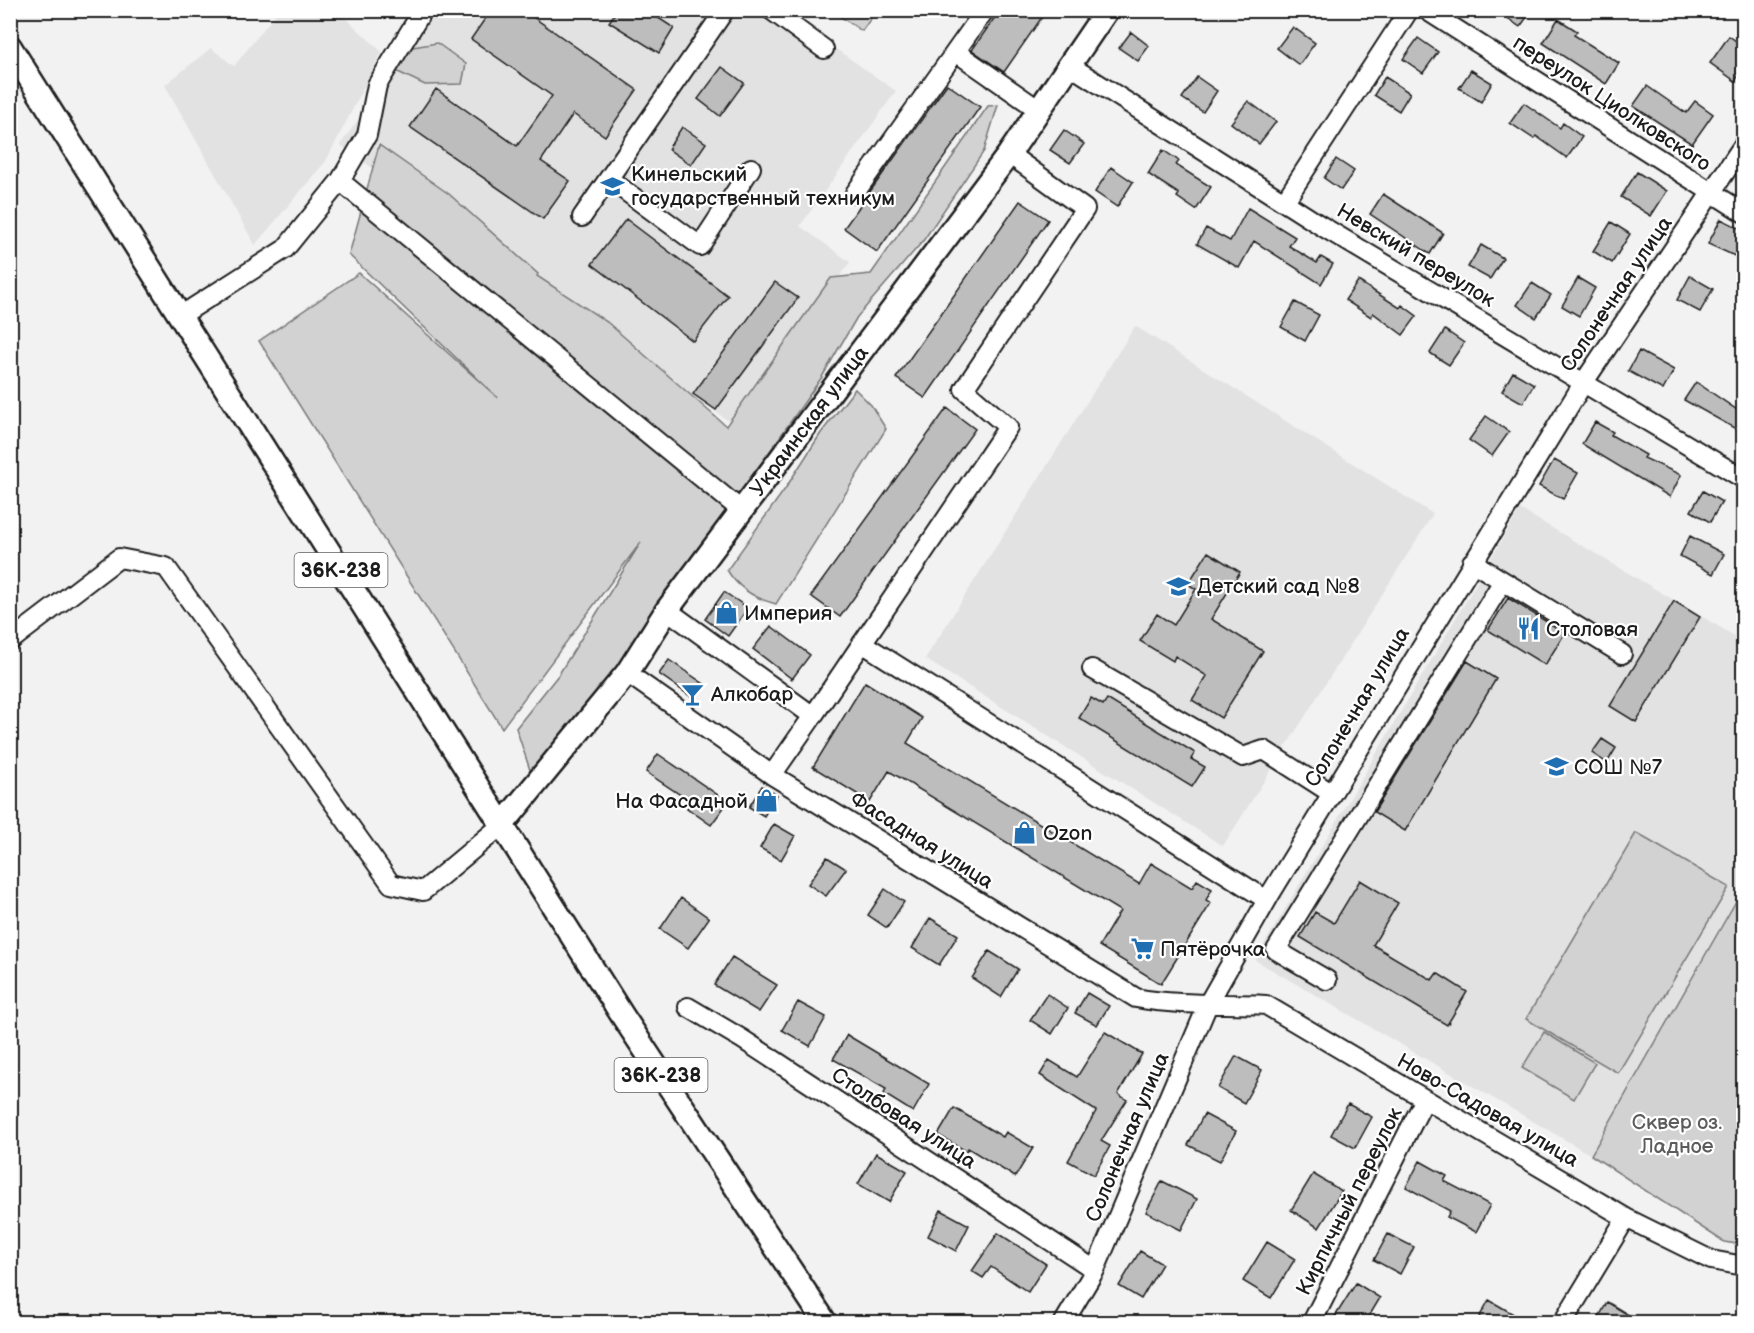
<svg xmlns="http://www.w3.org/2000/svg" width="1754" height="1333" viewBox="0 0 1754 1333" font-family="'Balsamiq Sans',sans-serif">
  <rect width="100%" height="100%" fill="#f2f2f2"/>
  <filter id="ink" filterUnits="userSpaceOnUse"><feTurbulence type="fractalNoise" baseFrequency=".0167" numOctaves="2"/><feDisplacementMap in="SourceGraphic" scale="12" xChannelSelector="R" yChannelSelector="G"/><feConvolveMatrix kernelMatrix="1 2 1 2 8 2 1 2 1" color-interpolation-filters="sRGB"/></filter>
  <g filter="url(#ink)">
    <path fill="#e2e2e2" d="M278 11H338L382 52 326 161 255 245 165 85 211 48 234 66Z
      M436 11H782L896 91 800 226 850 262 734 425 340 145Z
      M1135 326 1433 514 1223 846 925 659Z
      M1520 509 1743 641V894L1591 1155 1255 960Z"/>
    <path fill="#d2d2d2" stroke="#777" stroke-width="1.5" d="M832 11H876L862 31Z
      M437 43 466 64 462 84 425 85 394 70 401 49Z
      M998 105 984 151 923 241 857 317 822 377 535 785 516 728 559 674 641 542 502 728 259 341 359 273 498 398 349 255 379 145 449 194 538 274 537 276 607 322 726 426 831 278 871 274 988 106Z
      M855 389 871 405 886 429 776 604C756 599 738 588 727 570L785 489 821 433Z
      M1636 833 1729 887 1618 1073 1526 1019Z
      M1743 889V1245L1724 1242 1591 1155Z
      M1544 1032 1595 1063 1574 1099 1522 1068Z"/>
    <path fill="#bdbdbd" stroke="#1c1c1c" stroke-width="1.5" d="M491 10H523L637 90 605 136 573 114 541 161 570 181 543 219 410 127 436 89 517 146 552 96 471 39Z
      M617 10H646L674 28 659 53 609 22Z
      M1000 10H1047L1004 72 972 50Z
      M1496 10H1532L1520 27Z
      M1558 19 1577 31 1574 35 1619 63 1606 84 1543 43Z
      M1293 27 1315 43 1299 65 1277 48Z
      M1131 32 1149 46 1138 61 1119 48Z
      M1729 36 1743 46V69L1735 81 1710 63Z
      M1418 38 1438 52 1423 73 1403 59Z
      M722 67 744 83 720 116 698 99Z
      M1471 70 1492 83 1481 102 1459 88Z
      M1197 77 1217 91 1203 112 1182 98Z
      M1385 77 1410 93 1399 111 1374 95Z
      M947 84 980 107 877 252 844 228Z
      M1647 86 1686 113 1695 101 1713 114 1692 144 1633 106Z
      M1248 101 1276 122 1259 144 1231 123Z
      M1524 103 1560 128 1563 123 1582 137 1567 158 1536 136 1534 139 1510 123Z
      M682 127 706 143 691 165 668 149Z
      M1064 130 1084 144 1070 163 1050 150Z
      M1163 150 1179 161 1176 165 1211 187 1196 210 1177 197 1179 194 1148 174Z
      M1336 159 1354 171 1341 190 1324 178Z
      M1111 167 1133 182 1117 207 1095 192Z
      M1637 172 1667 191 1651 216 1621 197Z
      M1383 194 1443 233 1430 254 1370 214Z
      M1020 201 1048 220 925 398 896 378Z
      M1248 208 1295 237 1289 246 1317 263 1321 257 1333 264 1321 284 1254 241 1239 268 1197 244 1206 228 1230 241Z
      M626 219 728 296 693 341 592 264Z
      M1721 219 1743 230V243L1737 257 1708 244Z
      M1611 222 1630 234 1612 263 1593 251Z
      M1481 245 1503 258 1490 279 1468 267Z
      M1690 276 1713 289 1700 312 1677 300Z
      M1578 278 1595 288 1579 316 1562 306Z
      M1358 281 1400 308 1402 305 1417 316 1403 335 1373 313 1371 317 1345 300Z
      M775 282 798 298 716 410 693 394Z
      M1532 283 1551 295 1536 318 1517 305Z
      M1295 302 1319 315 1305 341 1281 327Z
      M1445 330 1464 343 1449 365 1430 353Z
      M1639 351 1674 370 1663 390 1628 371Z
      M1513 372 1534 384 1523 403 1502 391Z
      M1696 382 1743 414V433L1684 400Z
      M947 408 975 429 840 617 811 596Z
      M1486 416 1509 432 1492 456 1469 440Z
      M1595 422 1613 432 1611 435 1646 455 1644 458 1681 475 1670 497 1582 444Z
      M1554 460 1578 473 1563 499 1539 486Z
      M1703 491 1722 502 1710 522 1691 511Z
      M1690 536 1724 554 1713 574 1680 556Z
      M1208 552 1240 572 1211 619 1263 651 1221 718 1192 700 1207 676 1175 656 1173 661 1140 641 1157 614 1174 625 1196 589 1188 584Z
      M724 592 748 608 728 636 705 619Z
      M1508 598 1565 633 1545 665 1488 630Z
      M1674 601 1700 617 1636 722 1610 706Z
      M771 626 810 655 792 679 753 649Z
      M669 660 704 684 693 698 659 674Z
      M1467 661 1496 679 1405 831 1374 812Z
      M865 682 922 718 907 743 1139 884 1151 863 1192 888 1197 880 1212 889 1206 900 1211 903 1161 984 1099 946 1120 911 889 771 870 802 813 767Z
      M1091 698 1103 705 1107 699 1195 753 1191 759 1205 767 1192 787 1079 718Z
      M1602 739 1616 748 1607 763 1592 753Z
      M658 754 728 802 711 825 687 808 691 802 646 772Z
      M762 786 777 795 764 816 749 807Z
      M774 824 795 836 781 860 760 848Z
      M827 857 846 869 826 896 808 884Z
      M1360 880 1398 903 1373 945 1432 980 1437 973 1467 992 1447 1025 1300 937 1315 912 1334 923Z
      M885 889 904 902 887 928 868 915Z
      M681 898 709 918 688 948 660 929Z
      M930 918 958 935 939 965 912 948Z
      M989 951 1018 969 1001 997 972 978Z
      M732 957 777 985 759 1012 714 985Z
      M1087 993 1109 1006 1097 1025 1075 1013Z
      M1047 994 1068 1008 1052 1034 1030 1020Z
      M798 1002 826 1017 810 1046 782 1030Z
      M1105 1032 1142 1054 1118 1094 1127 1100 1101 1141 1110 1146 1094 1175 1068 1161 1096 1111 1040 1075 1049 1060 1077 1077Z
      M847 1035 929 1084 913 1112 884 1094 886 1089 833 1059Z
      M1236 1056 1262 1070 1244 1103 1218 1088Z
      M1348 1104 1372 1117 1355 1148 1331 1135Z
      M954 1108 1003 1137 1006 1132 1033 1148 1015 1177 968 1148 966 1151 938 1135Z
      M1204 1114 1236 1131 1220 1161 1188 1145Z
      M876 1153 907 1171 889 1202 858 1184Z
      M1420 1161 1447 1176 1444 1181 1490 1205 1476 1232 1447 1217 1450 1211 1406 1187Z
      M1313 1174 1342 1191 1319 1228 1291 1210Z
      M1162 1181 1197 1199 1181 1230 1146 1212Z
      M941 1210 969 1225 956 1251 928 1236Z
      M998 1233 1046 1264 1028 1292 991 1267 983 1278 972 1271Z
      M1388 1234 1414 1247 1400 1274 1374 1260Z
      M1267 1242 1295 1259 1271 1298 1243 1281Z
      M1140 1251 1162 1264 1141 1299 1119 1286Z
      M1356 1283 1380 1298 1365 1323H1331Z
      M1489 1300 1529 1323H1476Z
      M1607 1302 1642 1323H1596Z"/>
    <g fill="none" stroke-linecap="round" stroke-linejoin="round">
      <defs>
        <path id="minor" d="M771 10 824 49
          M1426 10 1744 213
          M956 52 1039 110
          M1069 65 1320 225 1744 479
          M609 179 700 246 751 168
          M340 181 742 511
          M855 193 985 10
          M1285 201 1409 10
          M582 217 725 10
          M180 316 285 249 340 181 367 135 377 85 423 10
          M1472 562 1622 654
          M667 610 813 716 772 775
          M10 641 119 558 166 567 391 884 423 891 502 825
          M862 643 1267 900
          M1092 669 1243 757 1264 750 1331 793
          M627 673 772 775 1136 998C1179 1006 1222 1003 1266 1005L1626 1218 1711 1260 1744 1266
          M813 716 1008 427 964 389 1085 209 1009 154
          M1327 980 1276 950 1503 581
          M688 1007 742 1039 1095 1270
          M1064 1322 1095 1270 1209 1002 1271 893 1584 382 1744 144
          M1312 1322 1425 1099
          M1563 1322 1626 1218"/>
        <path id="major" d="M10 47 622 1015 825 1322
          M502 825 627 673 667 610 1009 154 1107 10"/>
      </defs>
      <use href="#minor" stroke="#1c1c1c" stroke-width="22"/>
      <use href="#major" stroke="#1c1c1c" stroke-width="27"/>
      <use href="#minor" stroke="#fff" stroke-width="18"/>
      <use href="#major" stroke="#fff" stroke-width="22"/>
    </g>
  </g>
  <defs>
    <symbol id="university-bare" viewBox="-9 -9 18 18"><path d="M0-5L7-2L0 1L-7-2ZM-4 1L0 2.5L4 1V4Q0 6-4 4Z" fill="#1f6fb2" stroke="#fff" stroke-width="2.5" paint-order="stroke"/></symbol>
    <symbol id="school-bare" viewBox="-9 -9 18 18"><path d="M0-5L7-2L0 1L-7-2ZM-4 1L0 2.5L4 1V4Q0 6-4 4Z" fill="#1f6fb2" stroke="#fff" stroke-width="2.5" paint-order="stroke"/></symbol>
    <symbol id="shop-bare" viewBox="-9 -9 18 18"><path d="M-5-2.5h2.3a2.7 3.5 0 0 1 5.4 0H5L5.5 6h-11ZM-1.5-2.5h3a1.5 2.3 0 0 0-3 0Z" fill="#1f6fb2" stroke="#fff" stroke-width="2.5" paint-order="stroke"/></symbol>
    <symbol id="restaurant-bare" viewBox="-9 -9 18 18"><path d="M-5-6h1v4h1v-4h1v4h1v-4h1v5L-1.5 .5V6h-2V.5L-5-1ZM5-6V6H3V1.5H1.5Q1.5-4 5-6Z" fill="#1f6fb2" stroke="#fff" stroke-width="2.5" paint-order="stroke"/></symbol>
    <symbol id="bar-bare" viewBox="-9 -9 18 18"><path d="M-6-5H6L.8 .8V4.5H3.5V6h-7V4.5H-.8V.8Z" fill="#1f6fb2" stroke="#fff" stroke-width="2.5" paint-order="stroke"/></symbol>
    <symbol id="supermarket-bare" viewBox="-9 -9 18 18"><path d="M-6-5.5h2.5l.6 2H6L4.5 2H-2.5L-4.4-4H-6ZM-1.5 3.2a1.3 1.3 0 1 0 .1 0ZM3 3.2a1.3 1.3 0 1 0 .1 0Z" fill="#1f6fb2" stroke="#fff" stroke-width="2.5" paint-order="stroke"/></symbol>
  </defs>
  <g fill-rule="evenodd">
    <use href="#university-bare" x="596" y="170" width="33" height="33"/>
    <use href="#school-bare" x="1162" y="570" width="33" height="33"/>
    <use href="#shop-bare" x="710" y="596" width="33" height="33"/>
    <use href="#restaurant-bare" x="1512" y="612" width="33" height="33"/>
    <use href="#bar-bare" x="676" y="678" width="33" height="33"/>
    <use href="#school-bare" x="1540" y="750" width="33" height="33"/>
    <use href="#shop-bare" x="750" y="784" width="33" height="33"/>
    <use href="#shop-bare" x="1008" y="816" width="33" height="33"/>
    <use href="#supermarket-bare" x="1126" y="932" width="33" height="33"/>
  </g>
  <g text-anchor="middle" stroke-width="4.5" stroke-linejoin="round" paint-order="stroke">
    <g fill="#fff" stroke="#606060" stroke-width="1.5">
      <rect x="294.5" y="553" width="93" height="34" rx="4.5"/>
      <rect x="614.5" y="1058" width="93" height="34" rx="4.5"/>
    </g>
    <g font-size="20" font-weight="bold" fill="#1c1c1c">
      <text x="341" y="577">36К-238</text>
      <text x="661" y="1082">36К-238</text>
    </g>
    <g font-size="21" fill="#1c1c1c" stroke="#fff">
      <text transform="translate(1612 103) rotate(33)" y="7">переулок Циолковского</text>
      <text transform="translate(1416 255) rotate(31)" y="7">Невский переулок</text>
      <text transform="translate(1616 294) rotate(-56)" y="7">Солонечная улица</text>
      <text transform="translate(809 421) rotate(-53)" y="7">Украинская улица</text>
      <text transform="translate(1357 707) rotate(-59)" y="7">Солонечная улица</text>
      <text transform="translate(922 840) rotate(32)" y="7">Фасадная улица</text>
      <text transform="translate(1488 1110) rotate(30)" y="7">Ново-Садовая улица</text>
      <text transform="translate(904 1118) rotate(33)" y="7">Столбовая улица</text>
      <text transform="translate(1127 1137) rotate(-67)" y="7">Солонечная улица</text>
      <text transform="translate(1349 1201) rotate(-63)" y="7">Кирпичный переулок</text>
    </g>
    <g font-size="21" fill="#1c1c1c" stroke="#fff" text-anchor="start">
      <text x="631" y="181">Кинельский<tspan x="631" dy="24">государственный техникум</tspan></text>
      <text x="1197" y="593">Детский сад №8</text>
      <text x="744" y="620">Империя</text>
      <text x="1546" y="636">Столовая</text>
      <text x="711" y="701">Алкобар</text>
      <text x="1574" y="774">СОШ №7</text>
      <text x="748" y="808" text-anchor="end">На Фасадной</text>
      <text x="1043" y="840">Ozon</text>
      <text x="1160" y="956">Пятёрочка</text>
    </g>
    <g font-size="21" fill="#5c5c5c" stroke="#fff">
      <text x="1677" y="1129">Сквер оз.<tspan x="1677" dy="24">Ладное</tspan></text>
    </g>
  </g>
  <rect width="1754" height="1333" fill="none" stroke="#fff" stroke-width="36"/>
  <rect x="18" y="18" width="1718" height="1297" fill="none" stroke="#1c1c1c" stroke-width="2" filter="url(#ink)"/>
</svg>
